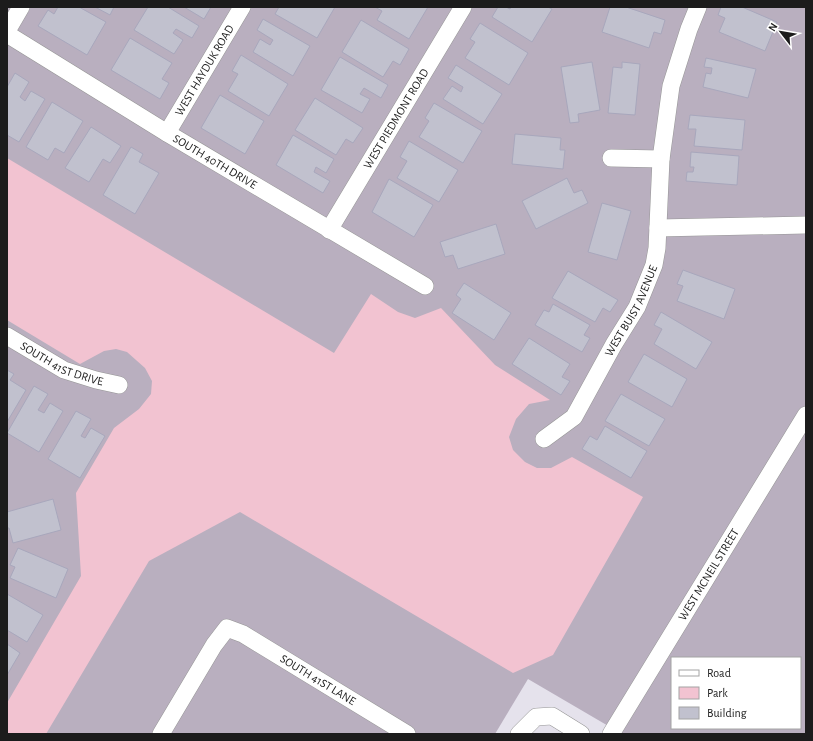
<svg xmlns="http://www.w3.org/2000/svg" width="813" height="741" viewBox="0 0 813 741" font-family="'Alegreya Sans',sans-serif">
  <rect width="100%" height="100%" fill="#e5e2ec"/>
  <path fill="#b9afbf" fill-rule="evenodd" d="M7 7H806V734H622L528 679 495 734H7ZM672 658H800V728H672Z"/>
  <path fill="#f2c3d1" d="M7 158 334 353 371 294 398 312 415 318 441 308 495 365 550 400 529 404 516 419 509 437 513 450 525 462 537 468H551L572 457 643 497 553 655 513 673 240 512 149 561 46 734H7V703L81 576 76 493 114 428 139 409 151 394 152 381 145 368 127 352 116 349 104 351 80 364 7 320Z"/>
  <path fill="#c1c1ce" stroke="#a8a7bc" d="M58 7H79L106 22 87 55 38 26 48 10 54 14Z
    M95 7H114L110 15Z
    M148 7H168L199 26 192 38 176 29 173 33 183 40 174 54 134 30Z
    M184 7H211L204 19Z
    M279 7H335L317 38 275 14Z
    M375 7H428L409 39 377 20 382 11Z
    M498 7H506L510 9 511 7H548L552 9 532 42 492 17Z
    M610 7H626L665 20 661 34 654 32 649 48 602 32Z
    M721 7H742L777 22 765 51 719 32 725 18 718 15Z
    M263 19 310 46 293 76 253 52 260 39 270 45 273 40 257 30Z
    M361 20 409 49 400 65 393 61 383 77 342 52Z
    M480 23 528 53 509 85 465 58 475 42 470 39Z
    M130 38 172 63 162 79 169 83 160 99 111 70Z
    M241 55 288 84 269 116 228 91 238 74 232 71Z
    M340 57 388 85 381 98 364 88 360 94 370 99 362 113 321 90Z
    M706 58 756 69 748 98 703 87 706 73 711 74 712 68 704 67Z
    M592 62 600 110 578 114 579 122 570 123 561 67Z
    M622 62 640 64 635 115 608 113 613 67 622 68Z
    M456 65 502 94 483 124 443 99 452 86 461 92 463 87 448 78Z
    M15 73 29 82 20 97 25 101 31 91 45 99 19 142 7 135V87Z
    M220 95 264 121 245 154 201 128Z
    M315 98 363 128 353 143 346 139 336 155 295 130Z
    M52 102 83 121 64 153 55 148 48 160 26 147Z
    M434 103 482 131 463 163 419 137 429 121 425 118Z
    M690 115 745 120 742 150 694 146 696 129H688Z
    M91 127 121 146 110 163 103 159 89 182 65 168Z
    M515 134 561 138 560 150H565L563 169 512 164Z
    M293 135 334 159 326 173 316 167 314 172 330 181 323 193 276 165Z
    M409 141 458 170 439 202 397 178 407 161 400 157Z
    M131 147 143 154 139 162 159 173 135 214 103 195Z
    M691 152 739 156 737 185 686 181 687 172H693L694 167H690Z
    M567 178 574 193 582 190 588 203 536 229 522 201Z
    M389 179 433 205 414 237 372 212Z
    M602 203 631 211 617 260 588 252Z
    M496 224 505 254 458 269 453 255 445 257 440 242Z
    M683 270 735 289 724 319 677 301 683 286 677 284Z
    M568 271 618 300 610 312 603 308 595 322 552 298Z
    M464 283 511 313 494 340 452 313 461 299 456 295Z
    M553 304 590 325 584 335 590 338 582 352 535 325 544 310 549 312Z
    M661 312 712 342 696 369 654 344 662 329 654 325Z
    M529 338 570 364 562 377 570 381 561 395 512 364Z
    M644 354 687 379 672 407 628 382Z
    M7 370 14 374 10 380 26 390 7 422Z
    M34 386 48 394 38 410 44 413 50 403 63 411 39 452 7 433Z
    M621 394 665 419 649 446 605 421Z
    M76 411 91 419 81 436 85 438 91 428 105 436 80 478 48 459Z
    M605 426 647 451 631 478 582 449 590 436 597 440Z
    M53 499 61 530 13 543 9 528H7V512Z
    M18 548 68 569 56 598 10 578 15 567 10 565Z
    M7 594 43 615 27 642 7 630Z
    M7 644 20 653 7 675Z"/>
  <g fill="none" stroke-linecap="round" stroke-linejoin="round">
    <defs>
      <g id="minor">
        <path d="M7 31 21 7"/>
        <path id="s1" d="M7 34 167 133 425 286"/>
        <path id="s2" d="M167 133 242 7"/>
        <path d="M611 158 661 159"/>
        <path d="M658 228 806 225"/>
        <path id="s3" d="M329 230 463 7"/>
        <path id="s4" d="M7 336 64 370 96 380 119 385"/>
        <path id="s5" d="M544 439 574 417 614 344 637 307 654 265 657 248 661 159 671 86 689 29 698 7"/>
        <path id="s6" d="M161 734 214 645 227 628 243 634 407 734"/>
        <path d="M519 734 536 717 552 716 581 734"/>
        <path id="s7" d="M611 734 806 415"/>
      </g>
    </defs>
    <use href="#minor" stroke="#969696" stroke-width="18"/>
    <use href="#minor" stroke="#fff" stroke-width="17"/>
  </g>
  <g text-anchor="middle" stroke-width="3" stroke-linejoin="round" paint-order="stroke">
    <g font-size="12" fill="#1c1c1c" stroke="#fff">
      <text dy="4" stroke="none"><textPath href="#s2" startOffset="73">WEST HAYDUK ROAD</textPath></text>
      <text dy="4" stroke="none"><textPath href="#s3" startOffset="130">WEST PIEDMONT ROAD</textPath></text>
      <text dy="4" stroke="none"><textPath href="#s1" startOffset="244">SOUTH 40TH DRIVE</textPath></text>
      <text dy="4" stroke="none"><textPath href="#s5" startOffset="158">WEST BUIST AVENUE</textPath></text>
      <text dy="4" stroke="none"><textPath href="#s4" startOffset="62">SOUTH 41ST DRIVE</textPath></text>
      <text dy="4" stroke="none"><textPath href="#s7" startOffset="187">WEST MCNEIL STREET</textPath></text>
      <text dy="4" stroke="none"><textPath href="#s6" startOffset="230">SOUTH 41ST LANE</textPath></text>
    </g>
  </g>
  <rect width="813" height="741" fill="none" stroke="#1c1c1c" stroke-width="16"/>
  <rect x="671" y="657" width="130" height="72" fill="#ffffff" stroke="#a4a4a4"/>
  <rect x="679" y="670" width="20" height="6" fill="#ffffff" stroke="#a4a4a4"/>
  <text x="707" y="677" font-size="12" fill="#1c1c1c">Road</text>
  <rect x="679" y="687" width="20" height="12" fill="#f2c3d1" stroke="#a4a4a4"/>
  <text x="707" y="697" font-size="12" fill="#1c1c1c">Park</text>
  <rect x="679" y="707" width="20" height="12" fill="#c1c1ce" stroke="#a4a4a4"/>
  <text x="707" y="717" font-size="12" fill="#1c1c1c">Building</text>
  <g transform="translate(781 32) rotate(301)" stroke="#ffffff" stroke-width="3" paint-order="stroke">
  <path d="M0-3L7 15L0 10L-7 15Z" fill="#1c1c1c"/>
  <text y="-6" font-size="11" font-weight="bold" text-anchor="middle" fill="#1c1c1c">N</text>
  </g>
</svg>
